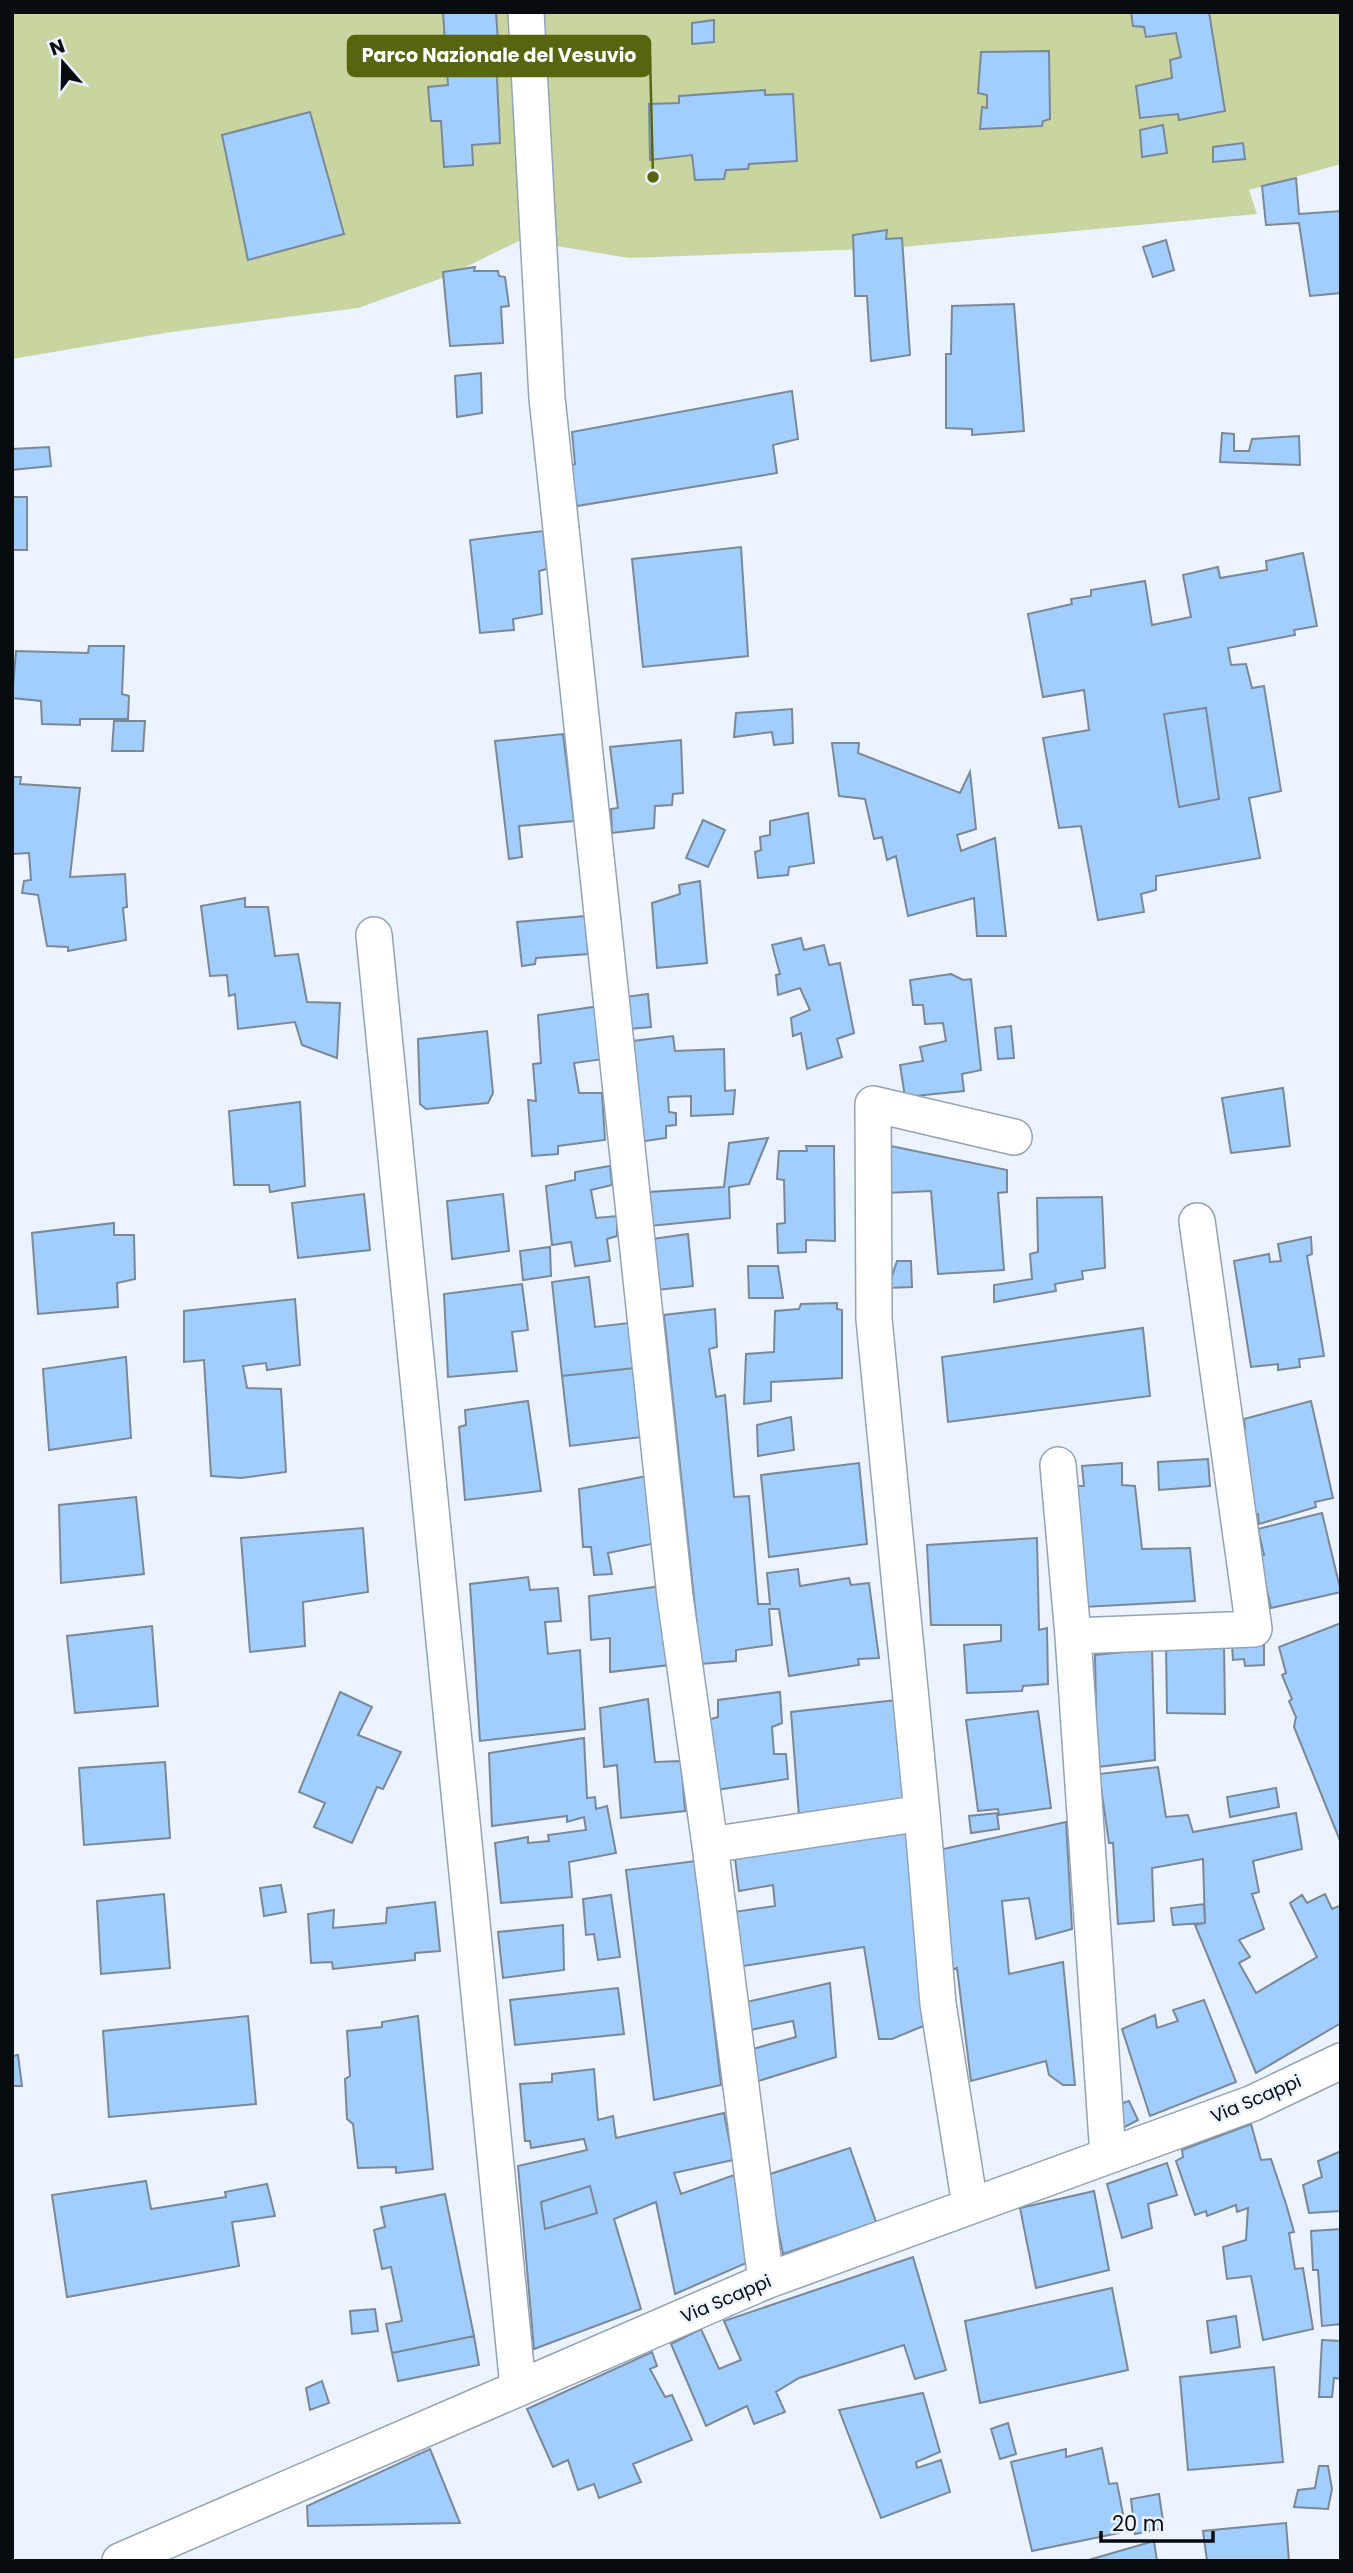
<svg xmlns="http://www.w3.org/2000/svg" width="1353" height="2573" viewBox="0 0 1353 2573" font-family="Poppins,sans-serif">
  <rect width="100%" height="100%" fill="#eaf3fe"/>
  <path fill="#c8d5a1" d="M12 12H1341V164L1249 190 1257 214 891 248 629 258 521 240 445 277 358 308 171 332 12 359Z"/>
  <path fill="#a2cefe" stroke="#7a8897" stroke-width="2" fill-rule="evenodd" d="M443 12H496L498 42 467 44 468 59 496 57 500 143 472 145 473 165 444 167 441 121H431L428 87 448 85Z
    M1131 12H1209L1225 111 1179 120 1178 114 1140 118 1136 86 1172 78 1170 60 1181 57 1176 33 1146 37 1144 27 1133 26Z
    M714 20V42L692 44V23Z
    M1049 51 1050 119 1043 121 1042 126 980 129 982 107 987 108V95L978 93 981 52Z
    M765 90V95L793 94 797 161 749 164 748 169 726 170 724 179 695 180 692 155 650 160 649 104 679 103V96Z
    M310 112 344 234 248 260 222 135Z
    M1163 125 1167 153 1142 157 1140 130Z
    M1243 143 1245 159 1213 162V147Z
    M1296 178 1299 214 1341 211V293L1310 296 1299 223 1266 225 1262 186Z
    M887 230 886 239 902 238 910 355 871 361 867 296H855L853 235Z
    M1166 240 1174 270 1153 277 1143 247Z
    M475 267 474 271H498L499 276 505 277 509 306 501 307 503 343 450 346 443 272Z
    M1014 304 1024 431 972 435V429L946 428V354H951L952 306Z
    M481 373 482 413 457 417 455 376Z
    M792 391 798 439 773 445 777 473 577 506 569 466 575 464 572 432Z
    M1222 433 1234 434V451H1249L1252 439 1299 436 1300 465 1220 462Z
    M49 447 51 466 12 470V449Z
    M12 497H27V550H12Z
    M543 531 547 569 539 571 542 614 513 619 514 630 480 633 470 540Z
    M741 547 748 656 643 667 632 559Z
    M1303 553 1317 626 1294 630 1295 635 1228 648 1231 665 1246 664 1252 688 1264 686 1281 791 1249 798 1260 858 1156 876V890L1141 894 1144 912 1098 920 1081 826 1059 828 1043 738 1089 730 1084 690 1043 697 1028 614 1072 604 1071 599 1091 596V590L1145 581 1152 625 1191 617 1183 575 1218 567 1220 578 1267 570 1266 561ZM1206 708 1219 799 1179 807 1164 714Z
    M89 646H124L122 694 129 696 128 719H80V725L42 724 41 701 12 698 16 651 88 653Z
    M1206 708 1219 799 1179 807 1164 714Z
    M792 709 793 743 774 745 772 732 734 737 736 713Z
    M114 721H145L143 751H112Z
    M563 734 574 821 519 826 522 857 509 859 495 741Z
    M681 740 683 793 673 794 672 805 655 806 654 828 612 833 611 809 618 808 610 747Z
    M832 743H859L858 753 960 793 970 772 976 829 957 835 961 851 995 838 1006 936H977L974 898 908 916 896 856 887 860 882 837 874 839 865 799 839 796Z
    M12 777H21L20 784 80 788 70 877 125 874 127 907 123 908 126 940 68 951V947L47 946 38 895 22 893 24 881 31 880 29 853 12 854Z
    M808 813 814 863 789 867 788 875 758 878 755 852 761 850 760 837 770 835V821Z
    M703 820 725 830 708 867 686 858Z
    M700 881 707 963 657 968 652 903 680 894 679 885Z
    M245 898V907H268L275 956 298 954 307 1002 340 1003 337 1058 302 1045 295 1022 238 1029 235 994 229 996 227 975 210 976 201 906Z
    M585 916 588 954 536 958 535 964 522 966 517 922Z
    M801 938 804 950 824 945 829 965 840 963 854 1033 837 1039 842 1057 807 1069 801 1033 793 1036 791 1018 810 1010 800 988 778 995 776 975 780 974 772 945Z
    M951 974 963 980 971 979 981 1070 962 1074 964 1091 905 1097 900 1065 923 1061 920 1047 946 1041 943 1023 925 1024 923 1005H913L910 980Z
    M648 994 651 1027 629 1029 625 997Z
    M600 1006 604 1059 574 1063 579 1093H602L605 1140 558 1146V1154L532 1156 528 1100 536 1101 533 1064 541 1063 538 1015Z
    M1011 1026 1014 1058 998 1059 995 1028Z
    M487 1031 493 1093 488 1103 426 1109 420 1104 418 1039Z
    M673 1036 675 1051 724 1049 725 1091 735 1090 733 1114 691 1116V1096L668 1097 669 1112 676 1113V1125L666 1126V1138L638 1142 633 1041Z
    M1283 1088 1290 1146 1231 1153 1222 1098Z
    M300 1102 305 1186 270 1192 269 1185H234L229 1111Z
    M768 1138 749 1184 729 1187 730 1218 650 1226 649 1192 724 1187 729 1143Z
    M881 1144 1007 1170V1192L998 1193 1004 1270 938 1274 931 1191 885 1193Z
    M806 1146H834L835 1241 806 1240V1252L778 1253 777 1224 785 1223 784 1180 777 1179 779 1151H807Z
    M610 1166 612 1185 591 1190 596 1218 617 1216V1236L607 1239 610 1261 575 1266 571 1242 552 1245 546 1186 575 1180V1172Z
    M364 1194 370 1250 298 1258 292 1203Z
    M503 1194 509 1251 452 1259 447 1201Z
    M1102 1197 1105 1268 1082 1271 1083 1279 1055 1284 1056 1291 994 1302V1285L1032 1279 1030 1254 1038 1252 1037 1198Z
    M114 1223V1235H134L135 1279 117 1283 118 1307 38 1314 32 1233Z
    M688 1234 693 1286 657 1290 652 1239Z
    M1311 1237 1312 1254 1307 1256 1324 1356 1299 1359 1300 1367 1278 1370V1364L1251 1367 1234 1261 1269 1254 1270 1262 1281 1261 1278 1244Z
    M550 1247 551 1276 523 1280 520 1251Z
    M897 1261H911L912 1287 888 1288Z
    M748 1266H778L783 1298H749Z
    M589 1277 595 1327 629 1323 634 1368 562 1376 552 1282Z
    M522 1284 528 1330 512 1332 517 1371 448 1377 444 1294Z
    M295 1299 300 1365 267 1370 266 1363 243 1366 247 1388 281 1389 286 1472 241 1478 211 1476 204 1360 184 1362V1311Z
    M837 1303V1309L842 1310V1378L771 1382V1401L744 1404 746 1354 774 1352 775 1311 799 1309 801 1304Z
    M715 1309 717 1347 709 1349 716 1397 725 1395 734 1497 749 1496 758 1604H770L767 1573 798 1569 800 1586 849 1578 851 1585 869 1583 879 1658 858 1659 859 1665 789 1676 779 1609H769L772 1645 736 1650V1661L701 1664 664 1315Z
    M1143 1328 1150 1396 948 1422 942 1357Z
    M126 1357 131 1438 49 1450 43 1369Z
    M634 1368 642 1437 570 1446 562 1376Z
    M528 1401 541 1491 465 1500 459 1427 466 1425 465 1410Z
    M1311 1401 1333 1498 1315 1502 1316 1507 1259 1524 1258 1514 1252 1515 1239 1430 1245 1428 1244 1419Z
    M791 1417 794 1450 758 1456 757 1425Z
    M1208 1459 1210 1486 1159 1490 1158 1462Z
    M859 1463 867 1544 769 1557 761 1475Z
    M1122 1463V1485L1135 1486 1142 1549 1190 1548 1195 1601 1083 1607 1077 1486H1084L1082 1466Z
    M647 1476 656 1543 608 1553 612 1574 594 1575 591 1547H583L579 1489Z
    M136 1497 144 1574 61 1583 59 1505Z
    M1322 1513 1341 1592 1271 1608 1259 1557 1264 1555 1258 1529Z
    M363 1528 368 1592 303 1602 305 1646 250 1652 241 1538Z
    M1037 1538 1039 1630 1047 1628 1048 1684 1023 1686 1022 1691 967 1693 964 1645 1001 1641V1625H931L927 1545Z
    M528 1577 530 1590 558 1588 561 1621 545 1622 548 1654 580 1650 585 1729 480 1741 470 1584Z
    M662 1586 669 1665 610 1672V1638L591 1640 589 1596Z
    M1341 1623V1843L1294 1727 1296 1717 1289 1701 1292 1699 1282 1675 1286 1673 1279 1647Z
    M152 1626 158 1706 75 1713 67 1636Z
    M1224 1643 1225 1714 1167 1713 1166 1644Z
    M1264 1644V1665L1245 1666 1244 1659 1233 1660 1232 1645Z
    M1152 1649 1155 1760 1097 1767 1095 1655Z
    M340 1692 372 1707 358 1735 401 1752 383 1789 377 1787 352 1843 314 1827 325 1803 299 1792Z
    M780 1692 782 1723 772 1727 774 1754H786L788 1779 716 1790 708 1720 718 1717V1700Z
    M648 1699 655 1762 681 1761 685 1811 621 1818 617 1765 604 1767 600 1708Z
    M896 1700 909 1805 799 1816 791 1712Z
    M1038 1711 1051 1808 999 1815 998 1809 978 1811 966 1720Z
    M584 1738 587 1798 595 1797 596 1809 607 1806 616 1853 569 1862 572 1897 501 1903 495 1843 528 1837V1843L549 1841 548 1835 586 1830 584 1817 567 1822V1816L492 1826 489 1753Z
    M165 1762 170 1838 84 1845 79 1768Z
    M1158 1767 1166 1817 1188 1815 1193 1832 1296 1813 1302 1849 1253 1861 1259 1892 1252 1894 1264 1929 1239 1940 1250 1957 1239 1963 1256 1993 1317 1957 1290 1903 1302 1895 1307 1903 1325 1894 1332 1909 1339 1906 1341 1911V2023L1256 2073 1195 1925 1205 1923 1203 1859 1152 1868 1154 1921 1118 1924 1113 1843H1109L1099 1774Z
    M1276 1788 1279 1807 1230 1817 1227 1797Z
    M997 1813 999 1829 971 1833 969 1816Z
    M1066 1822 1072 1929 1036 1939 1029 1898 1002 1901 1009 1974 1063 1962 1075 2085H1063L1049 2075 1046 2061 971 2081 957 1968 950 1971 941 1898 947 1896 939 1850Z
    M909 1828 933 2022 892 2039H879L864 1947 737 1967 734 1912 775 1906 773 1885 739 1891 735 1858Z
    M695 1861 721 2085 654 2100 626 1870Z
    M281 1885 286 1912 264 1916 260 1888Z
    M164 1894 170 1968 101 1974 97 1901Z
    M611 1895 620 1957 598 1960 594 1934 586 1935 583 1899Z
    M435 1902 440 1951 415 1953V1960L333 1969 332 1962 311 1963 308 1914 334 1910 333 1928 386 1923 387 1908Z
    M1204 1904 1205 1923 1173 1925 1171 1908Z
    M563 1925 564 1970 503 1978 498 1932Z
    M830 1983 836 2057 752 2083 749 2050 796 2037 793 2021 741 2032 738 2004Z
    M618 1988 624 2034 515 2045 510 2000Z
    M1204 2000 1236 2082 1150 2116 1122 2029 1155 2015 1157 2028 1178 2021 1173 2010Z
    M248 2016 256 2104 109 2117 103 2031Z
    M418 2016 433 2169 396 2173V2167L358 2168 353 2124 347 2119 345 2079 350 2076 347 2031 382 2027V2022Z
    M18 2055 22 2086H12V2056Z
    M594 2069 598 2120 613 2116 616 2138 724 2113 733 2160 674 2173 681 2194 734 2175 751 2261 675 2294 656 2202 614 2219 641 2309 534 2349 518 2166 587 2150 584 2139 531 2148 530 2141H525L520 2084 552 2082V2074ZM590 2186 597 2213 545 2229 541 2202Z
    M1129 2101 1138 2120 1117 2131 1120 2104Z
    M1251 2124 1261 2160 1271 2159 1286 2204 1294 2232 1289 2233 1295 2269 1303 2268 1313 2329 1263 2340 1251 2276 1227 2279 1223 2247 1246 2240 1248 2208 1237 2212 1236 2205 1207 2216 1206 2211 1195 2215 1176 2161 1183 2157 1182 2150Z
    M850 2148 876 2222 783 2254 767 2175Z
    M1341 2151V2211L1309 2213 1303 2185 1322 2177 1318 2161Z
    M1167 2163 1177 2195 1148 2204 1152 2228 1122 2238 1107 2184Z
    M146 2181 151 2209 226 2197 225 2192 267 2184 275 2216 232 2222 239 2266 67 2297 52 2195Z
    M590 2186 597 2213 545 2229 541 2202Z
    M1094 2191 1109 2270 1036 2288 1020 2208Z
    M445 2194 474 2336 392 2353 386 2324 402 2321 391 2267 382 2269 374 2230 385 2227 381 2207Z
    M1341 2229V2324L1322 2326 1318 2270H1313L1311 2231Z
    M913 2257 946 2370 915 2379 904 2345 799 2378 776 2392 785 2412 754 2424 747 2406 706 2426 671 2344 701 2329 719 2369 741 2360 724 2321Z
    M1112 2288 1128 2370 980 2403 965 2321Z
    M375 2309 378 2331 352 2334 350 2311Z
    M1236 2316 1240 2347 1211 2353 1207 2321Z
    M474 2336 479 2365 398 2381 392 2353Z
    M1322 2340 1341 2341V2379L1334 2378 1332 2397H1319Z
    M652 2352 657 2366 650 2369 665 2397 672 2395 692 2440 633 2464 641 2482 599 2498 594 2484 578 2490 568 2460 553 2467 527 2409Z
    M1274 2367 1283 2462 1188 2470 1180 2377Z
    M322 2381 329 2403 310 2410 306 2388Z
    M923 2393 940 2452 916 2462 917 2468 941 2460 950 2492 881 2518 839 2410Z
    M1008 2423 1016 2454 1000 2459 991 2429Z
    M1102 2448 1109 2484 1117 2483 1123 2514 1117 2516 1119 2533 1032 2551 1011 2462 1066 2449V2457Z
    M430 2449 460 2523 308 2526 307 2506Z
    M1319 2466H1328L1332 2489 1328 2509 1294 2507 1298 2490 1315 2488Z
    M1159 2494 1164 2528 1135 2534 1131 2499Z
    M1286 2523 1289 2561H1207L1203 2531Z
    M1154 2541 1157 2561H1085Z"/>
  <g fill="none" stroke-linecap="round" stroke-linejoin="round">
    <defs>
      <path id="street" d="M526 12 547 398 675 1597 710 1845 922 1813 874 1319 873 1104 1014 1137
        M374 935 518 2387
        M1058 1465 1073 1636 1108 2156
        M1073 1636 1254 1629 1197 1221
        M922 1813 938 2004 970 2205
        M710 1845 766 2281
        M120 2561 766 2281 1253 2103 1341 2061"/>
    </defs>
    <use href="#street" stroke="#94a3b3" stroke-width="38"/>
    <use href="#street" stroke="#fff" stroke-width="35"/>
  </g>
  <g text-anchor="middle" stroke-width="5" stroke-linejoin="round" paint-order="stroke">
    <g font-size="18" fill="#070c11" stroke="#eaf3fe">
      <text transform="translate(1256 2099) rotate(-23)" y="6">Via Scappi</text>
      <text transform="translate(726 2299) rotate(-23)" y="6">Via Scappi</text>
    </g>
  </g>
  <path fill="none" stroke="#57660e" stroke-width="2.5" d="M653 177L650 56"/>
  <circle fill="#57660e" stroke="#eaf3fe" stroke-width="2.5" cx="653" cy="177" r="7"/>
  <rect fill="#57660e" stroke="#57660e" stroke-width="2.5" x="348" y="36" width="302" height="40" rx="7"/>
  <g font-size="19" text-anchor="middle" font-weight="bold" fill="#fff">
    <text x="499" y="62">Parco Nazionale del Vesuvio</text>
  </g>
  <rect width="1353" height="2573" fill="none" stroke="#070c11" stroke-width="28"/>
  <g transform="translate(63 63) rotate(340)" stroke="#eaf3fe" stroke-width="5" paint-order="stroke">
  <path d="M0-5L12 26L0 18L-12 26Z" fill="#070c11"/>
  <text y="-10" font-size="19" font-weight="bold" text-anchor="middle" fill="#070c11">N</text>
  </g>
  <path d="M1101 2531v10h112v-10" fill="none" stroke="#070c11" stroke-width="3.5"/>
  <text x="1112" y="2531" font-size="21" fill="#070c11" stroke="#eaf3fe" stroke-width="5" paint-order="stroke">20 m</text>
</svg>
